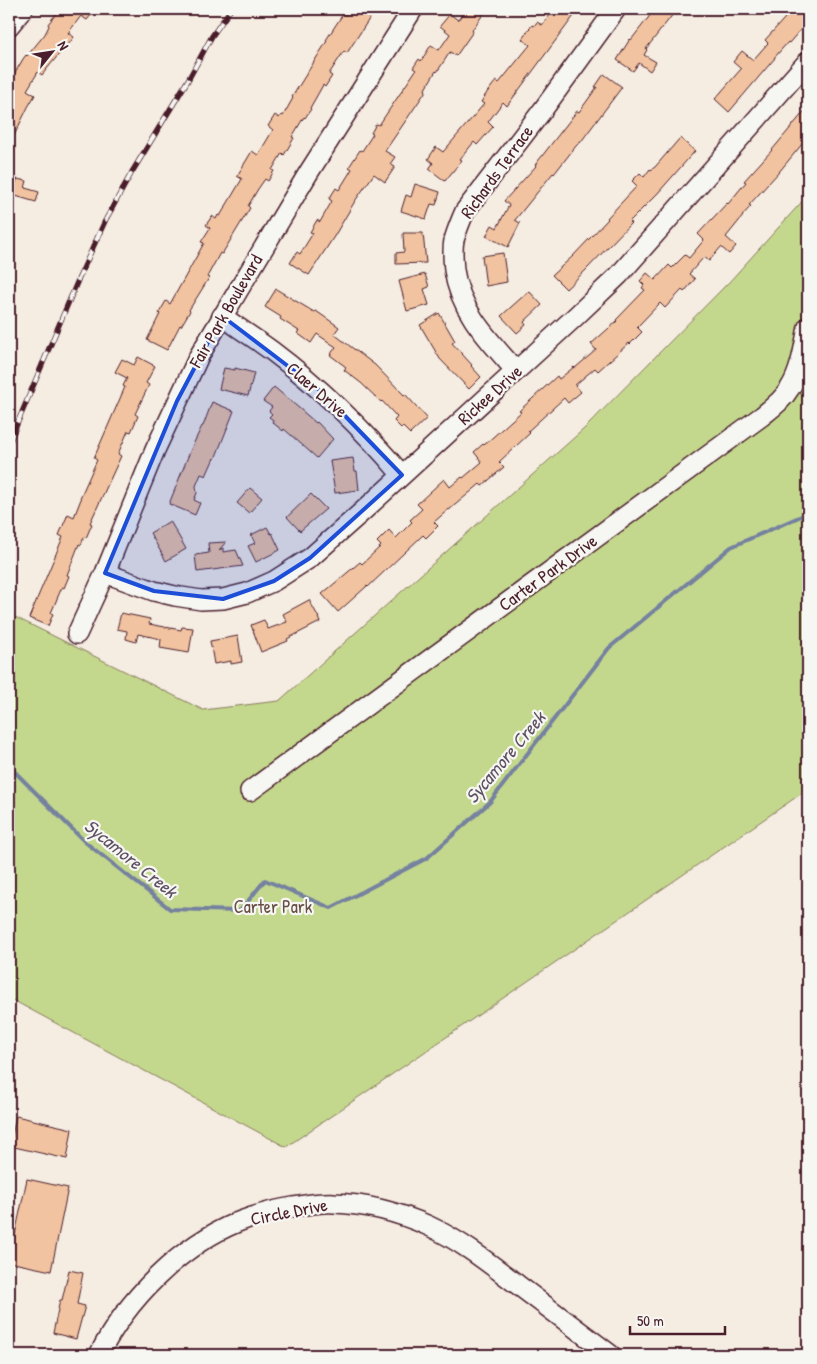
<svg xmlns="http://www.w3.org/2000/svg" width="817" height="1364" viewBox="0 0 817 1364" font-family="'Patrick Hand',sans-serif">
  <rect width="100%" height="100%" fill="#f5ece2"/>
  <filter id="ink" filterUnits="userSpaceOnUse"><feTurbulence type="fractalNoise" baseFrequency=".02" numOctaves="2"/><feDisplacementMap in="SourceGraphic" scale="10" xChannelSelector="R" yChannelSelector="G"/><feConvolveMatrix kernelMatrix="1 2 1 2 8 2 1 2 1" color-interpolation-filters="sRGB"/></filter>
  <g filter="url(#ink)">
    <path fill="#c4d88d" stroke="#877c5c" d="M808 195V789L286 1147 9 998V614L203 710 279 701 585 428 730 281Z"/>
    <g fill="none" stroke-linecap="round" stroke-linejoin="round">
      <path stroke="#74819f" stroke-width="4" d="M9 766 85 842 170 909 240 911 265 880 331 908 427 858 490 802 609 648 731 547 808 513"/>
    </g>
    <path fill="#f1c3a0" stroke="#4a1f2b" d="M60 9H96L87 20 81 16 68 33 74 37 65 49 64 48 42 75 38 72 27 90 35 95 28 107 9 146V83L23 59 26 55 27 56 45 34 49 26 48 24Z
      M350 9H367L373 13 347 53 344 51 329 74 332 76 325 87 323 85 310 108 311 109 305 118 304 117 292 137 294 138 284 155 282 153 272 170 274 171 268 181 265 179 258 189 248 206 250 208 222 254 220 253 207 277 209 278 189 310 190 311 181 326 180 325 167 350 147 340 160 314 159 313 166 301 170 304 204 243 201 242 210 228 206 225 212 216 216 219 218 215 220 216 242 179 237 176 252 151 258 155 273 130 268 126 275 115 279 118 281 115 283 116 293 98 292 97 327 41 326 40 343 14 346 15Z
      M466 9H487L472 30 473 31 472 33 456 56 450 52 437 72 436 71 425 89 426 91 385 151 395 157 390 164 395 167 385 182 374 174 355 201 335 235 309 275 290 263 297 252 300 254 313 233 310 232 317 220 320 222 332 201 329 199 336 188 339 190 352 169 349 167 360 150 362 151 373 134 371 133 376 124 379 125 416 70 413 68 419 59 421 61 431 45 439 50 450 34 440 26 450 14 458 20Z
      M555 9H579L507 106 503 102 488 122 493 127 477 145 474 142 460 159 462 160 445 181 429 169 433 163 428 159 436 147 443 152 484 104 481 102 488 91 496 81 499 83 530 45 522 39 532 25 534 26 537 22 542 25Z
      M655 9H677L646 49 647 50 644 55 656 62 650 71 639 63 633 71 617 60 630 39 631 40Z
      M793 9H808V21L789 43 788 42 774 58H775L729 112 715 99 741 69 733 62 742 51 753 60 768 43 765 40Z
      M604 74 622 87 580 143H579L576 146 554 174 553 173 515 220 520 223 508 247 486 236 492 225 497 228 509 205 504 201 536 166 535 165 577 111 579 112 597 87H595Z
      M808 107V137L779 172 749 205 751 206 742 216H743L726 237 736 246 729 254 721 247 709 261 704 257 689 274 695 279 684 292 682 290 665 308 660 303 637 327 642 332 630 344 629 343 598 371 595 368 575 385 581 392 568 403 564 398 528 431 530 433 499 462 504 467 482 486 480 484 449 510V509L434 522 438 526 426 538 423 535 368 587 367 586 338 612 322 594 360 562 362 564 381 546 377 542 389 530 396 538 412 522 410 520 422 509 417 504 444 479 450 487 462 477 463 478 482 462 474 452 483 444 484 445 521 412 519 411 557 376 559 379 574 367 575 368 596 350 591 344 617 321 616 320 645 290 642 288 644 285 640 281 647 273 655 280 669 265 672 268 685 255 689 258 704 240 698 234 727 203 728 204 746 182 744 181 772 150Z
      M680 138 695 151 658 193 629 222 631 223 586 270 566 289 552 275 573 256 608 219 607 218 637 186 632 181 640 173 644 177 650 169 651 170 655 167Z
      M17 179 27 181 25 188 39 192 36 202 12 195Z
      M415 184 440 192 436 205 431 204 426 219 401 211 406 195 411 197Z
      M403 233H423L426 263 396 264V253L404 252Z
      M503 253 507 282 486 286 482 256Z
      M425 274 429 287 424 289 429 305 407 311 399 281Z
      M276 289 314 312 316 311 339 327 334 334 375 365 404 395 405 394 427 418 410 434 403 427 401 428 394 421 397 417 382 401 381 402 361 383 344 370 346 367 330 355 336 347 317 334 311 343 297 333 299 331 280 319 281 317 265 307Z
      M529 291 542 305 524 322 526 325 517 333 501 316Z
      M439 313 455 341 452 343 472 365 471 366 481 377 469 389 440 359 420 325Z
      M138 357 155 366 146 383 149 385 135 414 138 416 131 432 128 431 118 454 121 456 90 523 92 524 86 538 84 537 81 545 79 544 67 575 69 576 64 588 62 587 51 613 53 614 48 626 29 618 63 537 59 535 68 514 74 517 81 499 80 498 97 460 94 458 125 387 123 386 127 378 115 372 122 359 134 365Z
      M224 368 235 370V368L254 373 248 396 219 389Z
      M274 387 300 409 316 423 317 422 333 439 317 458 284 429 283 431 272 422 273 420 269 417 272 414 269 411 272 407 263 401Z
      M212 402 234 411 215 459 214 458 206 476 201 474 196 486 197 493 194 500 200 503 195 515 169 504 191 449 202 426H203Z
      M353 458 355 471H357L359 490 335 493 330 461Z
      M250 488 262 498 249 513 237 503Z
      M311 494 326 509 300 531 287 517Z
      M170 521 186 549 166 561 150 533Z
      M267 527 271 534 272 533 280 550 256 562 248 546 255 543 251 535Z
      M226 542 219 550 223 548V552L236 550 243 566 197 572 195 555 209 553 208 543Z
      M309 600 319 618H318L320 622 287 639 288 641 261 652 251 625 264 620 268 629 287 622 283 614Z
      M121 613 150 619 149 624 181 630 182 627 193 628 189 653 160 648 161 639 138 634 136 642 126 639 127 631 117 629Z
      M238 636 242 662 231 664V661L214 664 210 641Z
      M16 1116 72 1129 67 1159 10 1146Z
      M27 1179 68 1188 51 1271 9 1262Z
      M69 1270 83 1273 77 1304 85 1306 76 1339 53 1333 60 1300H62Z"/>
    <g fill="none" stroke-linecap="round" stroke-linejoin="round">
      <defs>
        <path id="minor" d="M9 26 23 9
          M222 316C238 328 256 339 272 351 320 387 363 429 402 475
          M516 371C490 341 460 312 454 270 453 260 452 250 454 240 457 230 461 220 465 211L542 111 616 9
          M105 573 154 591 175 596 201 600 223 599 247 593 274 581 310 558 363 511 575 317 619 275 808 61
          M77 634 105 573 155 450 199 356 309 172 413 9
          M250 791 762 416C772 408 783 400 790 388 801 371 804 347 808 327
          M99 1355C126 1300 181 1245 238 1222 256 1215 274 1210 293 1207 306 1205 321 1202 334 1203 367 1204 400 1213 429 1226 461 1241 490 1264 518 1285 549 1308 580 1332 611 1355"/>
      </defs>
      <use href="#minor" stroke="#4a1f2b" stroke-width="22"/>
      <use href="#minor" stroke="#f6f6f2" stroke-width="19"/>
      <defs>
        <path id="rail" d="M9 443 78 280 105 221 132 172 188 80 212 36 231 9"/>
      </defs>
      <use href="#rail" stroke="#4a1f2b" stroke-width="5.5"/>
      <use href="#rail" stroke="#f6f6f2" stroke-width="4" stroke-dasharray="11" stroke-linecap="butt"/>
    </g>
  </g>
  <path fill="#1d4ed8" fill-opacity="0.2" stroke="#1d4ed8" stroke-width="4" stroke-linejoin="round" d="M222 316 322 392 402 475 310 558 274 581 223 599 154 591 105 573 177 401Z"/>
  <g text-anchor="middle" stroke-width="4.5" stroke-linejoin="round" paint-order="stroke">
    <g font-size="18" fill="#4a1f2b" stroke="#f6f6f2">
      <text transform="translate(497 172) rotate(-54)" y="6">Richards Terrace</text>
      <text transform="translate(226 311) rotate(-60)" y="6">Fair Park Boulevard</text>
      <text transform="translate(317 390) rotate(41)" y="6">Claer Drive</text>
      <text transform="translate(490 395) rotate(-42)" y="6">Rickee Drive</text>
      <text transform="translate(548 573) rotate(-36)" y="6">Carter Park Drive</text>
      <text transform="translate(289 1212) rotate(-11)" y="6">Circle Drive</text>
    </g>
    <g font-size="18" fill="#684d44" stroke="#f6f6f2">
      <text x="273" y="913">Carter Park</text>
    </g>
    <g font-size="19" font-style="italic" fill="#5f5065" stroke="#f6f6f2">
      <text transform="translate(505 757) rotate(-50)" y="7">Sycamore Creek</text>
      <text transform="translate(131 858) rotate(39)" y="7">Sycamore Creek</text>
    </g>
  </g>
  <rect width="817" height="1364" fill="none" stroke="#f6f6f2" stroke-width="30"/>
  <rect x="15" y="15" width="787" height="1334" fill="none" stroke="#4a1f2b" stroke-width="2" filter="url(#ink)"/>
  <g transform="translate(52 52) rotate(60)" stroke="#f6f6f2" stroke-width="4" paint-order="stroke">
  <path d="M0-4L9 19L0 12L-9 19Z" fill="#4a1f2b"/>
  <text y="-8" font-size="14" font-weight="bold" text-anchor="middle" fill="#4a1f2b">N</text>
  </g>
  <path d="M630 1326v8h95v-8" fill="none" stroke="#4a1f2b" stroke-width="2.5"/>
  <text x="637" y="1326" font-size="15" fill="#4a1f2b" stroke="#f6f6f2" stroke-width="4" paint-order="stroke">50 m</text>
</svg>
